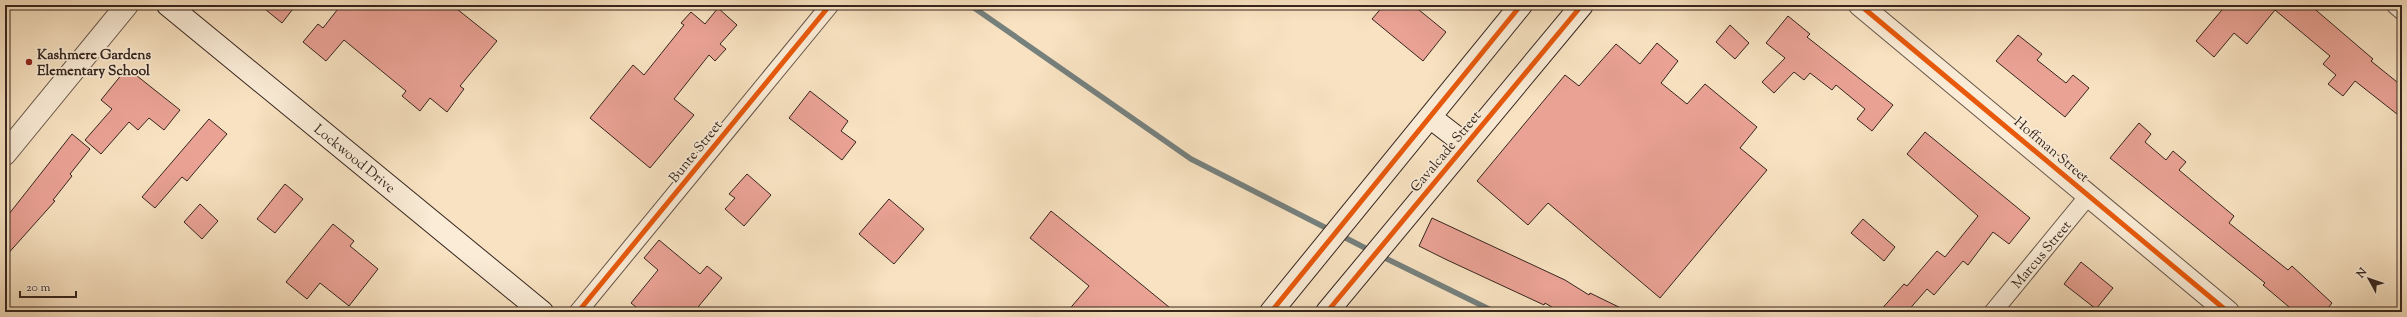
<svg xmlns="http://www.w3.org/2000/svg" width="2407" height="317" viewBox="0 0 2407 317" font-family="'Sorts Mill Goudy',serif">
  <rect width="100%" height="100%" fill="#f8e2c1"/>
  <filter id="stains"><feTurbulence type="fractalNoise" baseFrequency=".005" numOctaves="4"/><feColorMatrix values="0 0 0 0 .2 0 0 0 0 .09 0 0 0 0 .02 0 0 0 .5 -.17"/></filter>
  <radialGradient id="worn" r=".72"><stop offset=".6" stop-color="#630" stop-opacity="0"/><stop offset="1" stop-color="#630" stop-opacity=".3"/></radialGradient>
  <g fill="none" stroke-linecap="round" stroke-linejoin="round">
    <path stroke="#76807d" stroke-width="5.5" d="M970 5 1191 159 1332 231
      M1340 235 1371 251
      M1381 256 1495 312"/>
  </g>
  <path fill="#eaa295" stroke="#36251e" d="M260 5H296L282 23Z
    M341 5H452L497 41 460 86 464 89 447 112 430 98 420 111 402 96 406 91 344 40 326 61 303 42 318 24 323 28Z
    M1384 5H1413L1446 32 1423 61 1372 19Z
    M2226 5H2310L2373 59 2371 61 2402 86V118L2355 81 2343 96 2328 84 2336 75 2323 64 2330 56 2275 10 2247 44 2234 33 2214 57 2196 41Z
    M718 8 737 25 720 44 726 49 715 61 709 55 674 99 694 115 650 168 590 118 633 65 644 75 684 25 681 23 691 12 705 24Z
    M1788 16 1810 34 1807 37 1893 105 1872 131 1857 119 1865 109 1836 85 1832 90 1810 73 1804 80 1794 72 1774 93 1762 82 1785 58 1766 43Z
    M1730 25 1749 43 1735 59 1716 42Z
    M2018 35 2042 54 2037 60 2066 83 2073 75 2089 88 2065 117 1996 61Z
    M1657 43 1678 61 1661 83 1687 104 1705 84 1757 127 1740 148 1767 170 1660 298 1548 203 1528 225 1477 181 1565 75 1579 86 1616 44 1640 64Z
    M127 68 180 110 164 130 149 118 138 130 129 122 101 154 85 140 112 109 101 100Z
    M810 91 848 121 841 131 856 142 842 160 789 118Z
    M209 119 227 134 187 181 182 177 155 208 142 197Z
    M2139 123 2151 134 2145 142 2166 160 2173 151 2186 162 2179 170 2234 216 2229 223 2288 270 2292 266 2332 303 2325 312H2295L2263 285 2265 283 2110 158Z
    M1925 132 2030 218 2009 244 1993 232 1968 265 1963 261 1934 295 1927 289 1907 312H1879L1904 284 1907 286 1937 251 1945 257 1978 216 1907 154Z
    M72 134 90 149 70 174 72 176 53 200 55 201 5 257V219Z
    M747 174 771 195 744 226 725 209 735 198 729 194Z
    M285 184 303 199 275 233 257 219Z
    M889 199 924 229 894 264 859 234Z
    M200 204 218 221 202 239 184 222Z
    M1051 211 1119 266 1175 312H1067L1089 286 1030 238Z
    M1432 218 1565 280 1589 295 1590 293 1629 312H1560L1545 303 1544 305 1445 259 1419 246Z
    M1863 219 1895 247 1884 261 1851 233Z
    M333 224 354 241 350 246 378 269 349 306 320 283 307 299 286 282Z
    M659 240 700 274 707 266 722 278 694 312H642L631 303 658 270 644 258Z
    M2081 262 2113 288 2096 309 2064 284Z"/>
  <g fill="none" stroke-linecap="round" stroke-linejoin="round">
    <defs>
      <path id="minor" d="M2395 5 2402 11
        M578 312 830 5
        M1993 312 2089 195"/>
      <path id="tertiary" d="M1860 5 2228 312
        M5 154 127 5"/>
      <path id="secondary" d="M168 5 542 312
        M1430 117 1465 144
        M1271 312 1521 5
        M1327 312 1582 5"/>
    </defs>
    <use href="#minor" stroke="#665447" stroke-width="19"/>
    <use href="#tertiary" stroke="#665447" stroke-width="24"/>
    <use href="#secondary" stroke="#36251e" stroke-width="24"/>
    <use href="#minor" stroke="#faecd7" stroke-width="17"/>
    <use href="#tertiary" stroke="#faecd7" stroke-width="22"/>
    <use href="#secondary" stroke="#faecd7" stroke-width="22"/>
    <defs>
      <path id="cycleway" d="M1860 5 2228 312
        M578 312 830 5
        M1271 312 1521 5
        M1327 312 1582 5"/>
    </defs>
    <use href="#cycleway" stroke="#faecd7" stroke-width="8"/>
    <use href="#cycleway" stroke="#e8590c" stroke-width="5"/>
  </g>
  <circle fill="#8f2418" stroke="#faecd7" stroke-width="1.5" cx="29" cy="62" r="4"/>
  <g text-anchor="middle" stroke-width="3.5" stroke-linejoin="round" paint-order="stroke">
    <g font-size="14" font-weight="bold" fill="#36251e" stroke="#faecd7" text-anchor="start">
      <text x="37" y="59">Kashmere Gardens<tspan x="37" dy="16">Elementary School</tspan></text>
    </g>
    <g font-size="14" fill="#36251e" stroke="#faecd7">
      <text transform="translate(2052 149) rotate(40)" y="5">Hoffman Street</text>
      <text transform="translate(695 151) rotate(-51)" y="5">Bunte Street</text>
      <text transform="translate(1445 151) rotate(-50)" y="5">Cavalcade Street</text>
      <text transform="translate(355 158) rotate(39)" y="5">Lockwood Drive</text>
      <text transform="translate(2041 254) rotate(-50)" y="5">Marcus Street</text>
    </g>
  </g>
  <rect width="2407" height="317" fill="none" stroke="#f8e2c1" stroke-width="20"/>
  <rect x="6" y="6" width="2395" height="305" fill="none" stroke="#36251e" stroke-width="2"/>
  <rect x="10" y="10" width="2387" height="297" fill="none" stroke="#36251e"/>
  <g transform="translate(2369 279) rotate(310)" stroke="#faecd7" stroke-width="3" paint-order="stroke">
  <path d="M0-3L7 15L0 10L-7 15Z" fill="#36251e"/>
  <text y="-6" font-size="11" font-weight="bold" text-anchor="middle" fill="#36251e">N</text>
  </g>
  <path d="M20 291v6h56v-6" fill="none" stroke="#36251e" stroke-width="2"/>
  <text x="26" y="291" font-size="12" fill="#36251e" stroke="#faecd7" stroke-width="3" paint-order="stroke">20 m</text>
  <rect width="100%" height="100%" filter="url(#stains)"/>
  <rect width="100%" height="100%" fill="url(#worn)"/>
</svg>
